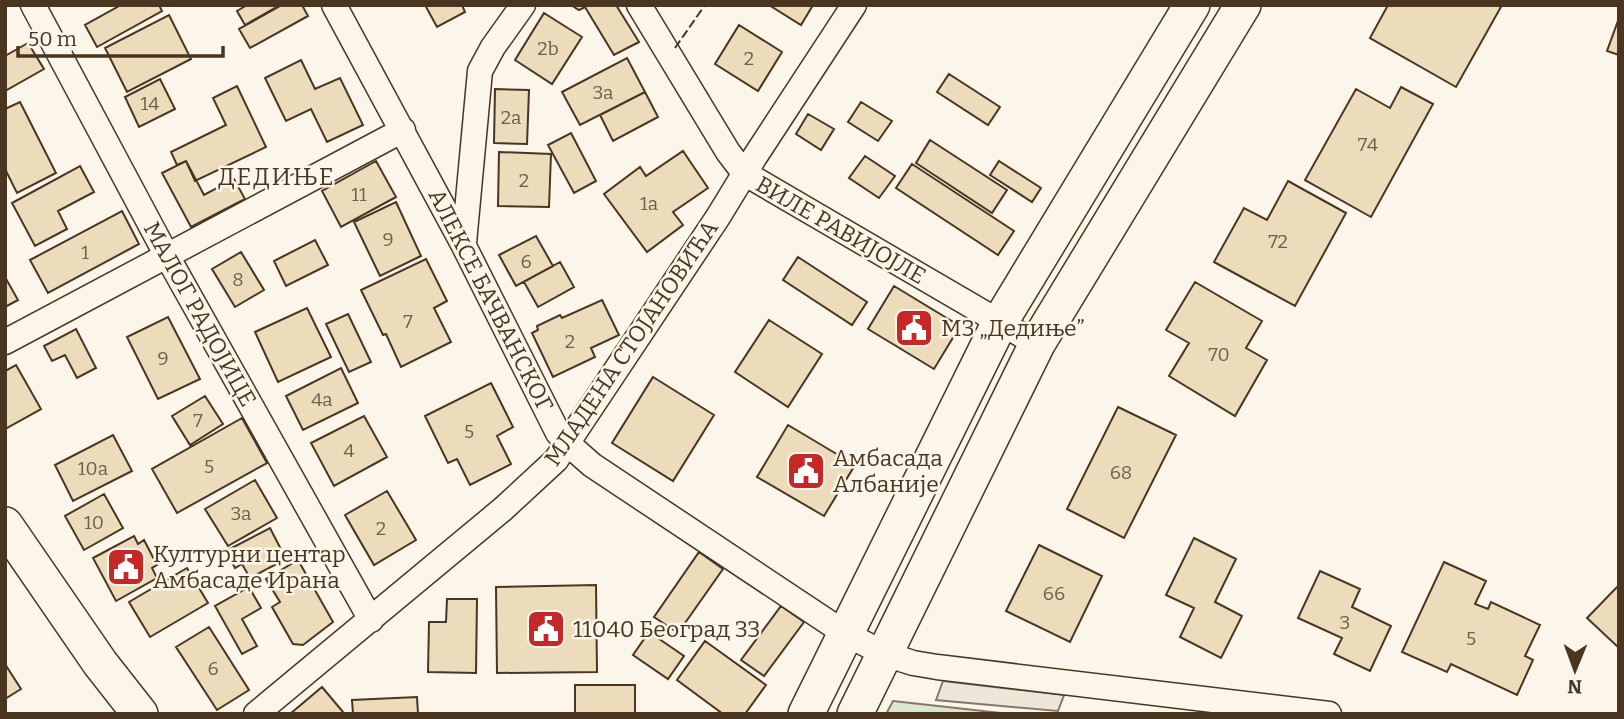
<svg xmlns="http://www.w3.org/2000/svg" width="1624" height="719" viewBox="0 0 1624 719" font-family="Bitter,serif">
  <rect width="100%" height="100%" fill="#fbf6e9"/>
  <path fill="#dce7d0" stroke="#887966" stroke-width="2" d="M893 701 1010 714H886Z"/>
  <path fill="#ede7d9" stroke="#887966" stroke-width="2" d="M943 681 1064 695 1058 711 936 700Z"/>
  <path fill="#ecdcbc" stroke="#4a3520" stroke-width="2" d="M121 5H159L162 11 97 47 85 25Z
    M247 5H280L245 25 237 11Z
    M282 5H302L308 16 250 48 239 29Z
    M425 5H462L465 12 437 27Z
    M571 5H616L639 42 614 55 585 7 579 10Z
    M769 5H813L801 25Z
    M1388 5H1502L1456 87 1370 38Z
    M544 13 582 37 552 84 515 60Z
    M169 15 191 59 127 92 105 48Z
    M1619 18V55L1607 51Z
    M739 25 782 52 758 91 715 64Z
    M28 43 44 69 5 91V56Z
    M627 58 645 92 580 125 562 92Z
    M301 60 315 89 340 78 363 125 327 142 311 109 286 121 265 78Z
    M949 74 1000 107 988 125 937 92Z
    M160 79 175 109 139 127 125 97Z
    M237 86 266 147 195 181 186 161 177 165 171 152 226 125 213 98Z
    M1401 87 1433 104 1371 217 1305 180 1356 89 1390 108Z
    M495 89 529 90 527 144 494 143Z
    M645 92 658 117 613 141 600 115Z
    M20 102 56 173 17 193 5 169V109Z
    M861 102 892 121 878 141 848 122Z
    M808 114 834 129 821 150 796 134Z
    M571 133 596 181 574 193 548 145Z
    M930 140 1007 190 992 213 916 163Z
    M683 151 708 188 673 212 683 225 647 252 604 194 640 167 646 176Z
    M499 152 551 154 549 207 498 206Z
    M865 156 895 176 879 198 849 178Z
    M186 161 204 195 234 179 245 199 191 227 162 173Z
    M376 161 396 197 341 227 322 191Z
    M999 161 1041 188 1032 202 990 175Z
    M912 164 1014 231 998 255 896 188Z
    M80 166 94 192 58 211 67 229 35 246 12 203Z
    M1288 181 1346 213 1295 306 1214 262 1244 208 1267 220Z
    M396 202 421 256 380 276 354 222Z
    M122 211 139 244 48 293 30 260Z
    M536 236 553 266 516 286 499 255Z
    M315 240 328 265 286 286 274 261Z
    M241 252 264 290 235 307 212 269Z
    M798 257 867 302 852 325 783 280Z
    M426 259 447 301 434 308 451 342 401 367 386 334 383 335 361 290Z
    M560 262 574 287 538 307 524 282Z
    M5 277 18 300 5 307Z
    M1195 282 1262 321 1246 348 1267 360 1235 416 1169 376 1189 343 1166 330Z
    M894 286 960 326 934 369 868 329Z
    M602 300 619 335 591 348 595 357 553 377 532 333 538 330 537 326 560 315 562 318Z
    M307 308 331 357 278 382 255 332Z
    M348 314 371 362 349 372 326 324Z
    M168 317 200 379 158 399 127 337Z
    M769 320 822 354 788 407 735 372Z
    M76 329 96 368 77 378 65 355 52 361 44 346Z
    M16 365 41 409 5 429V371Z
    M341 368 358 403 303 430 286 396Z
    M653 377 714 415 673 481 612 443Z
    M491 383 513 427 497 436 511 464 470 485 457 459 448 463 425 416Z
    M205 396 223 424 190 445 172 416Z
    M1118 407 1176 435 1124 538 1067 509Z
    M364 416 387 457 334 486 311 443Z
    M242 418 267 463 177 513 152 469Z
    M788 425 855 465 824 516 757 477Z
    M113 435 132 471 73 501 55 465Z
    M255 480 277 518 228 546 205 509Z
    M387 491 416 540 374 565 345 515Z
    M104 494 123 528 84 550 65 516Z
    M270 528 286 559 250 578 242 564 235 568 226 551Z
    M134 536 138 544 144 540 157 565 152 568 157 578 116 601 93 558Z
    M1194 538 1236 559 1215 602 1242 616 1221 658 1180 637 1194 608 1166 595Z
    M1039 545 1102 576 1070 642 1006 611Z
    M699 552 723 569 678 633 654 617Z
    M298 560 333 622 303 645 293 644 272 607 280 602 266 579Z
    M1444 562 1486 581 1475 604 1488 609 1491 602 1540 625 1525 656 1533 660 1517 695 1451 664 1447 672 1402 652Z
    M187 568 208 603 150 637 129 602Z
    M1320 571 1360 589 1352 607 1391 626 1370 671 1334 654 1342 638 1298 618Z
    M596 585 597 672 497 673 496 587Z
    M1619 585V648L1587 618Z
    M249 587 261 608 242 619 257 646 242 654 215 606Z
    M447 599H477L476 673 428 672 429 622H446Z
    M781 606 804 622 764 676 741 660Z
    M209 627 249 690 217 710 176 647Z
    M649 632 684 656 668 679 633 655Z
    M705 641 766 685 745 714H723L677 680Z
    M5 664 21 689 5 699Z
    M575 685H635V714H572L575 713Z
    M322 687 343 712 341 714H290Z
    M417 697 418 714H353L352 700Z"/>
  <g fill="none" stroke-linecap="round" stroke-linejoin="round">
    <defs>
      <path id="street" d="M33 5 167 256 371 620
        M334 5 463 244 558 433 567 443 592 465 846 634 885 654 913 663 937 667 1329 714
        M639 5 728 152 744 173 1037 344
        M464 243 480 71 493 47 523 5
        M5 342 403 130
        M256 714 503 509 556 460 718 217 754 158 854 5"/>
      <path id="secondary" d="M5 525 100 663 140 714
        M806 714 1000 322 1192 5
        M855 714 1037 344 1243 5"/>
    </defs>
    <use href="#street" stroke="#4a3520" stroke-width="27"/>
    <use href="#secondary" stroke="#4a3520" stroke-width="38"/>
    <use href="#street" stroke="#fbf6e9" stroke-width="24"/>
    <use href="#secondary" stroke="#fbf6e9" stroke-width="35"/>
    <path stroke="#4a3520" stroke-width="2" stroke-dasharray="9 3.5" stroke-linecap="butt" d="M675 48 705 5"/>
  </g>
  <defs>
    <symbol id="civic-square" viewBox="-11 -11 22 22"><rect x="-9" y="-9" width="18" height="18" rx="4" fill="#c62828" stroke="#fbf6e9"/><path d="M-.6-6.5H3V-4.5H.6V-3L4-1V1h2V6H-6V1h2V-1L-.6-3ZM-1.2 2.5V6h2.4V2.5Z" fill="#fff"/></symbol>
  </defs>
  <g fill-rule="evenodd">
    <use href="#civic-square" x="892" y="306" width="44" height="44"/>
    <use href="#civic-square" x="784" y="449" width="44" height="44"/>
    <use href="#civic-square" x="104" y="545" width="44" height="44"/>
    <use href="#civic-square" x="524" y="607" width="44" height="44"/>
  </g>
  <g text-anchor="middle" stroke-width="5" stroke-linejoin="round" paint-order="stroke">
    <g font-size="19" fill="#725f47">
      <text x="548" y="55">2b</text>
      <text x="749" y="65">2</text>
      <text x="603" y="99">3a</text>
      <text x="150" y="110">14</text>
      <text x="511" y="124">2a</text>
      <text x="1368" y="151">74</text>
      <text x="524" y="187">2</text>
      <text x="359" y="201">11</text>
      <text x="649" y="210">1a</text>
      <text x="388" y="246">9</text>
      <text x="1278" y="248">72</text>
      <text x="85" y="259">1</text>
      <text x="526" y="268">6</text>
      <text x="238" y="286">8</text>
      <text x="408" y="328">7</text>
      <text x="570" y="348">2</text>
      <text x="1219" y="361">70</text>
      <text x="163" y="365">9</text>
      <text x="322" y="406">4a</text>
      <text x="198" y="427">7</text>
      <text x="469" y="438">5</text>
      <text x="349" y="457">4</text>
      <text x="209" y="473">5</text>
      <text x="93" y="475">10a</text>
      <text x="1121" y="479">68</text>
      <text x="241" y="520">3a</text>
      <text x="94" y="529">10</text>
      <text x="381" y="535">2</text>
      <text x="1054" y="600">66</text>
      <text x="1345" y="629">3</text>
      <text x="1471" y="645">5</text>
      <text x="213" y="675">6</text>
    </g>
    <g font-size="23" fill="#4a3520" stroke="#fbf6e9">
      <text transform="translate(841 230) rotate(30)" y="8">ВИЛЕ РАВИЈОЈЛЕ</text>
      <text transform="translate(491 300) rotate(63)" y="8">АЛЕКСЕ БАЧВАНСКОГ</text>
      <text transform="translate(200 314) rotate(61)" y="8">МАЛОГ РАДОЈИЦЕ</text>
      <text transform="translate(631 343) rotate(-56)" y="8">МЛАДЕНА СТОЈАНОВИЋА</text>
    </g>
    <g font-size="23" fill="#4a3520" stroke="#fbf6e9" text-anchor="start">
      <text x="941" y="336">МЗ „Дедиње”</text>
      <text x="833" y="466">Амбасада<tspan x="833" dy="26">Албаније</tspan></text>
      <text x="153" y="562">Културни центар<tspan x="153" dy="26">Амбасаде Ирана</tspan></text>
      <text x="573" y="637">11040 Београд 33</text>
    </g>
    <g font-size="24" letter-spacing="2" fill="#4a3520" stroke="#fbf6e9">
      <text x="277" y="185">ДЕДИЊЕ</text>
    </g>
  </g>
  <rect width="1624" height="719" fill="none" stroke="#4a3520" stroke-width="14"/>
  <g transform="translate(1575 670) rotate(181)" stroke="#fbf6e9" stroke-width="5" paint-order="stroke">
  <path d="M0-5L12 26L0 18L-12 26Z" fill="#4a3520"/>
  <text y="-10" font-size="19" font-weight="bold" text-anchor="middle" fill="#4a3520">N</text>
  </g>
  <path d="M18 46v10h205v-10" fill="none" stroke="#4a3520" stroke-width="3.5"/>
  <text x="28" y="46" font-size="21" fill="#4a3520" stroke="#fbf6e9" stroke-width="5" paint-order="stroke">50 m</text>
</svg>
